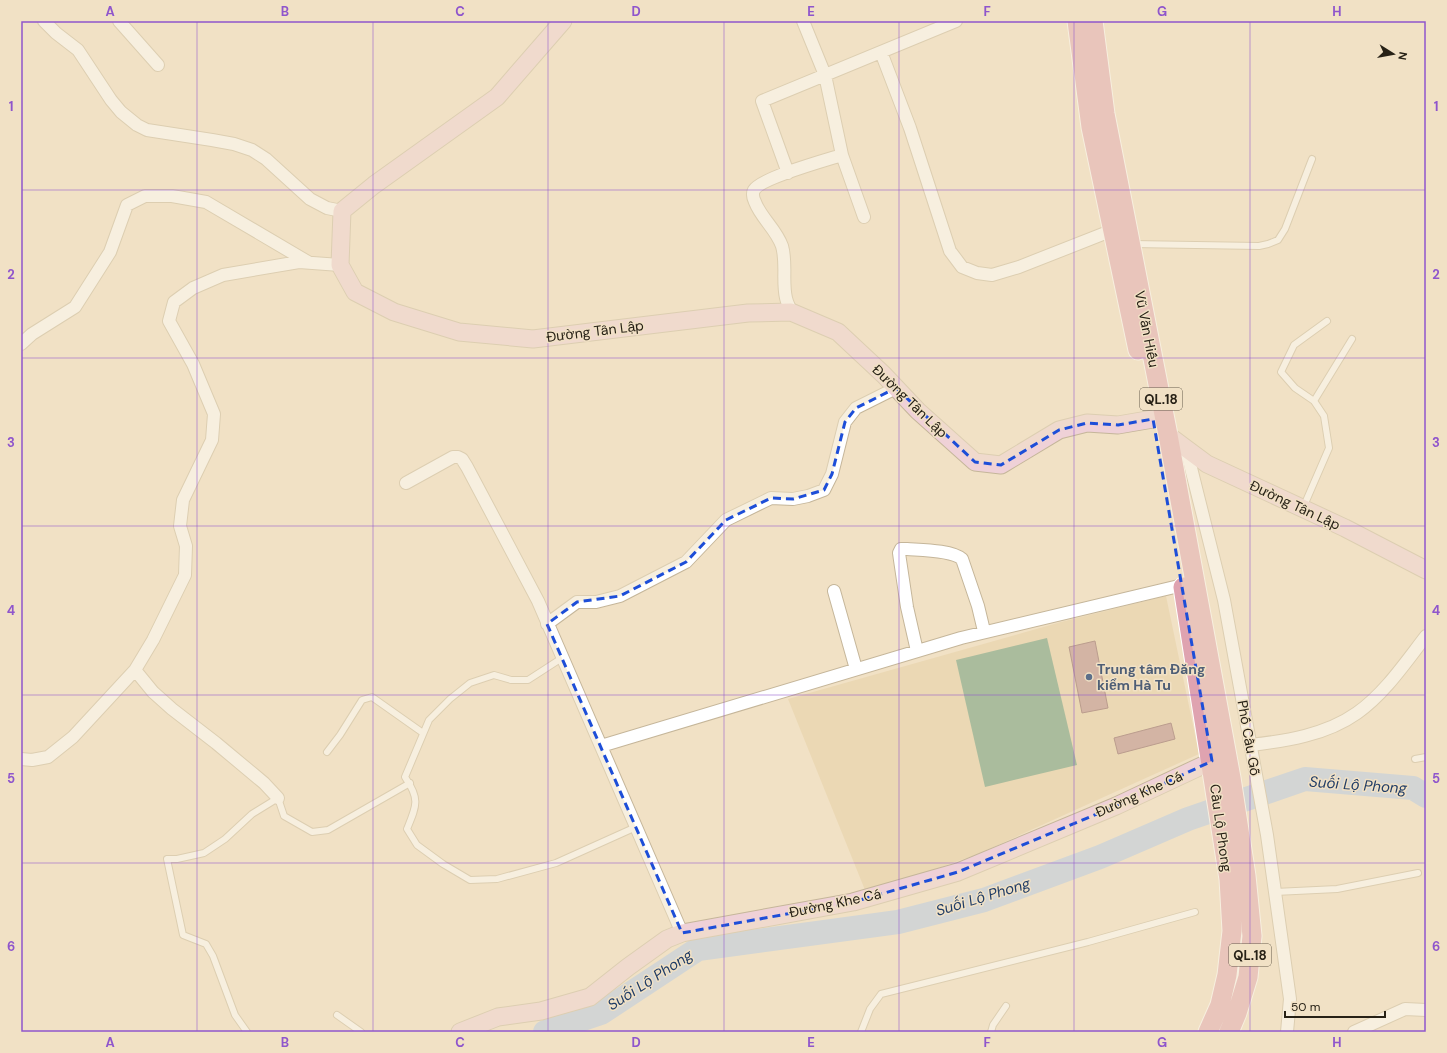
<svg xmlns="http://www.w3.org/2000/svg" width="1447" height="1053" viewBox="0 0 1447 1053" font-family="'DM Sans',sans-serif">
  <rect width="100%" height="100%" fill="#f1e1c5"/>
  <path fill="#ebd8b4" d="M1166 596 1199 754 978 854 904 880 865 890 788 699 1061 622Z"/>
  <path fill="#aabc9d" d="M1047 638 1077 765 985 787 956 660Z"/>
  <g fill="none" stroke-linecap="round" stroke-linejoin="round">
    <path stroke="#b0c6e6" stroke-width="24" d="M545 1032 601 1013 698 949 898 922 984 900 1100 857 1188 819 1305 779 1413 788 1426 796"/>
  </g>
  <path fill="#d3b4a4" stroke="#bb9d8e" d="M1095 641 1108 708 1082 713 1069 647Z
    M1171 723 1175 739 1118 754 1114 738Z"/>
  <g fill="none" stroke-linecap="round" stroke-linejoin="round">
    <defs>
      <path id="lane" d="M1132 244 1259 246 1268 244 1278 240 1285 229 1312 159
        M1314 401 1352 339
        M1303 508 1329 448 1324 416 1314 401 1295 388 1281 372 1294 345 1327 321
        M562 658 528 680H511L494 675 470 683 450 699 429 720 405 777C420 799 417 805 407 829L417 845 443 864 470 880 497 879 556 863 636 827
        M327 752 340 735 362 700 372 697 423 733
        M1415 759 1426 757
        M1275 892 1337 889 1418 873
        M337 1015 361 1032
        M247 1032 235 1015 213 956 206 944 183 935 167 859H177L204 853 225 839 252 814 278 798 284 816 312 832 328 830 410 783
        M861 1032 870 1009 881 994 1088 942 1195 912
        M991 1032 993 1025 1006 1006"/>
      <path id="street" d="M44 21 56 33 78 50 111 100 121 112 137 125 147 130 212 140 234 144 252 150 266 159 310 199 327 208 342 211
        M119 21 158 65
        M803 21 825 75 842 155 864 217
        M881 52 910 128 950 251 962 267 977 273 992 275 1019 267 1113 230
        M788 173 762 101 956 21
        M791 312C790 308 787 303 786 298 782 281 787 263 782 246 776 229 761 218 755 202 753 198 752 194 754 190 761 178 826 160 842 155
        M21 344 32 334 75 307 110 252 127 205 145 196H172L206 202 308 262
        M1186 448 1224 600 1267 835 1290 999 1287 1032
        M406 483 453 457H458L462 459 467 467 538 601 682 933
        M834 591 856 669
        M547 624 577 602H596L620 596 686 562 726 520 771 498 793 499 808 496 824 490 832 474 845 422 856 408 896 388
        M917 651 907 607 900 560 899 553 901 549H907C921 550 952 550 962 559L978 606 984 631
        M135 670 153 692 172 709 216 743 264 783 278 798
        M1250 745C1286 741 1326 735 1357 713 1385 693 1405 663 1426 636
        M601 746 961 638 1183 585
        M21 759 32 760 48 757 73 737 135 670 153 640 185 575 186 546 180 526 183 500 212 440 214 414 193 364 169 321 174 302 193 288 223 275 299 262 340 265
        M1354 1032 1405 1009 1426 1010"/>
      <path id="secondary" d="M563 21 497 97 374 185 342 211 340 265 355 292 394 312 459 332 533 339 748 313 791 312 838 332 884 375 918 411 975 462 1001 465 1059 430 1087 423 1118 425 1153 419
        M1168 435 1207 464 1345 528 1426 570
        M460 1032 498 1017 541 1011 590 997 628 967 667 939 682 933 853 902 958 872 1116 806 1212 761"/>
      <path id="primary" d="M1077 21 1091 127 1138 350
        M1093 21 1105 114 1168 435 1231 778 1246 876 1252 936 1248 977 1237 1013 1229 1032
        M1183 587 1229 879 1232 931 1227 975 1220 1005 1208 1032"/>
    </defs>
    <use href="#lane" stroke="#c5b69a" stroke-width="8"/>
    <use href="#street" stroke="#c5b69a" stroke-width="14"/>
    <use href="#secondary" stroke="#c5b69a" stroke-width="19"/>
    <use href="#primary" stroke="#fff" stroke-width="21"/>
    <use href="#lane" stroke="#fff" stroke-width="6"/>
    <use href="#street" stroke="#fff" stroke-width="12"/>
    <use href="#secondary" stroke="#efd1d7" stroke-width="17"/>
    <use href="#primary" stroke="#dfa3b0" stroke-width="19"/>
  </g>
  <path d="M0 0H1447V1053H0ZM896 388 975 462 1001 465 1059 430 1087 423 1118 425 1153 419 1212 761 1116 806 958 872 853 902 682 933 547 624 577 602 620 596 686 562 726 520 771 498 793 499 824 490 832 474 845 422 856 408Z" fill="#f1e1c5" fill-opacity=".55" fill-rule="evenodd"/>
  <path fill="none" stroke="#1d4ed8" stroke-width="3" stroke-dasharray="8 5" stroke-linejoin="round" d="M896 388 975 462 1001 465 1059 430 1087 423 1118 425 1153 419 1212 761 1116 806 958 872 853 902 682 933 547 624 577 602 620 596 686 562 726 520 771 498 793 499 824 490 832 474 845 422 856 408Z"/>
  <path fill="none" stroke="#8f55cc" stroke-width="1" stroke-opacity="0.55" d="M197 21V1032M373 21V1032M548 21V1032M724 21V1032M899 21V1032M1074 21V1032M1250 21V1032M21 190H1426M21 358H1426M21 526H1426M21 695H1426M21 863H1426"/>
  <circle fill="#5c6f8a" stroke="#f1e1c5" stroke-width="1.5" cx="1089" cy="677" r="4"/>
  <g text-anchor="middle" stroke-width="3" stroke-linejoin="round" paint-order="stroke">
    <g fill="#f1e1c5" stroke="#645b4a" stroke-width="1">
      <rect x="1140" y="388" width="42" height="22" rx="3"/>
      <rect x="1229" y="944" width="42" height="22" rx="3"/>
    </g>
    <g font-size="13" font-weight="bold" fill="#272116">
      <text x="1161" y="404">QL.18</text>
      <text x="1250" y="960">QL.18</text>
    </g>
    <g font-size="14" fill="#272116" stroke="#f1e1c5">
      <text transform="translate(1147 329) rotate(79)" y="5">Vũ Văn Hiếu</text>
      <text transform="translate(595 331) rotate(-7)" y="5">Đường Tân Lập</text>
      <text transform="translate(910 401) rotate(44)" y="5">Đường Tân Lập</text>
      <text transform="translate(1295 505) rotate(25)" y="5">Đường Tân Lập</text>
      <text transform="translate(1249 738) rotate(80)" y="5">Phố Cầu Gỗ</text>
      <text transform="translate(1139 794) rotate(-24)" y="5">Đường Khe Cá</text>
      <text transform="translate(1221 828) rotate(82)" y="5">Cầu Lộ Phong</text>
      <text transform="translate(835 903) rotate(-12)" y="5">Đường Khe Cá</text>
    </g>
    <g font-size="14" font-weight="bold" fill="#4e5e75" stroke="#f1e1c5" text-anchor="start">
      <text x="1097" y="674">Trung tâm Đăng<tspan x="1097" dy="16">kiểm Hà Tu</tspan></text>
    </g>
    <g font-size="15" font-style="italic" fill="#203d67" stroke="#f1e1c5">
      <text transform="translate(1358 785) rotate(4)" y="5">Suối Lộ Phong</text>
      <text transform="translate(983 897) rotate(-17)" y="5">Suối Lộ Phong</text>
      <text transform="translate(650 980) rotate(-33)" y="5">Suối Lộ Phong</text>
    </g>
  </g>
  <rect width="1447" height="1053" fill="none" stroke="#f1e1c5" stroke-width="44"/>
  <g transform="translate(1393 54) rotate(101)" stroke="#f1e1c5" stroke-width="3" paint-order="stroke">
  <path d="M0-3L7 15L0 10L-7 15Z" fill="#272116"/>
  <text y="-6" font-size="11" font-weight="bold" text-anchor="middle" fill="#272116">N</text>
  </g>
  <path d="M1285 1011v6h100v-6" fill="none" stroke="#272116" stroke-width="2"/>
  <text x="1291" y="1011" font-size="12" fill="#272116" stroke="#f1e1c5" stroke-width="3" paint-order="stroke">50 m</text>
  <rect x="22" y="22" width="1403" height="1009" fill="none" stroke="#8f55cc" stroke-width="1.5"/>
  <g font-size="13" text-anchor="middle" font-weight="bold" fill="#8f55cc">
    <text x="110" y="16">A</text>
    <text x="285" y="16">B</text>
    <text x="460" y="16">C</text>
    <text x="636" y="16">D</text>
    <text x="811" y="16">E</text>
    <text x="987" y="16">F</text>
    <text x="1162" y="16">G</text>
    <text x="1337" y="16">H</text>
    <text x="11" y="111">1</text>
    <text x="1436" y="111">1</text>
    <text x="11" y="279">2</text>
    <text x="1436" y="279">2</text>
    <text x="11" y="447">3</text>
    <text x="1436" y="447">3</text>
    <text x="11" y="615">4</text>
    <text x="1436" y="615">4</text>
    <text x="11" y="783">5</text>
    <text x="1436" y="783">5</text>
    <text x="11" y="951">6</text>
    <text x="1436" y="951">6</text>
    <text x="110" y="1047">A</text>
    <text x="285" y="1047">B</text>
    <text x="460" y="1047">C</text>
    <text x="636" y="1047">D</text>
    <text x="811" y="1047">E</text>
    <text x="987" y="1047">F</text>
    <text x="1162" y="1047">G</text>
    <text x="1337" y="1047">H</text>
  </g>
</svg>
